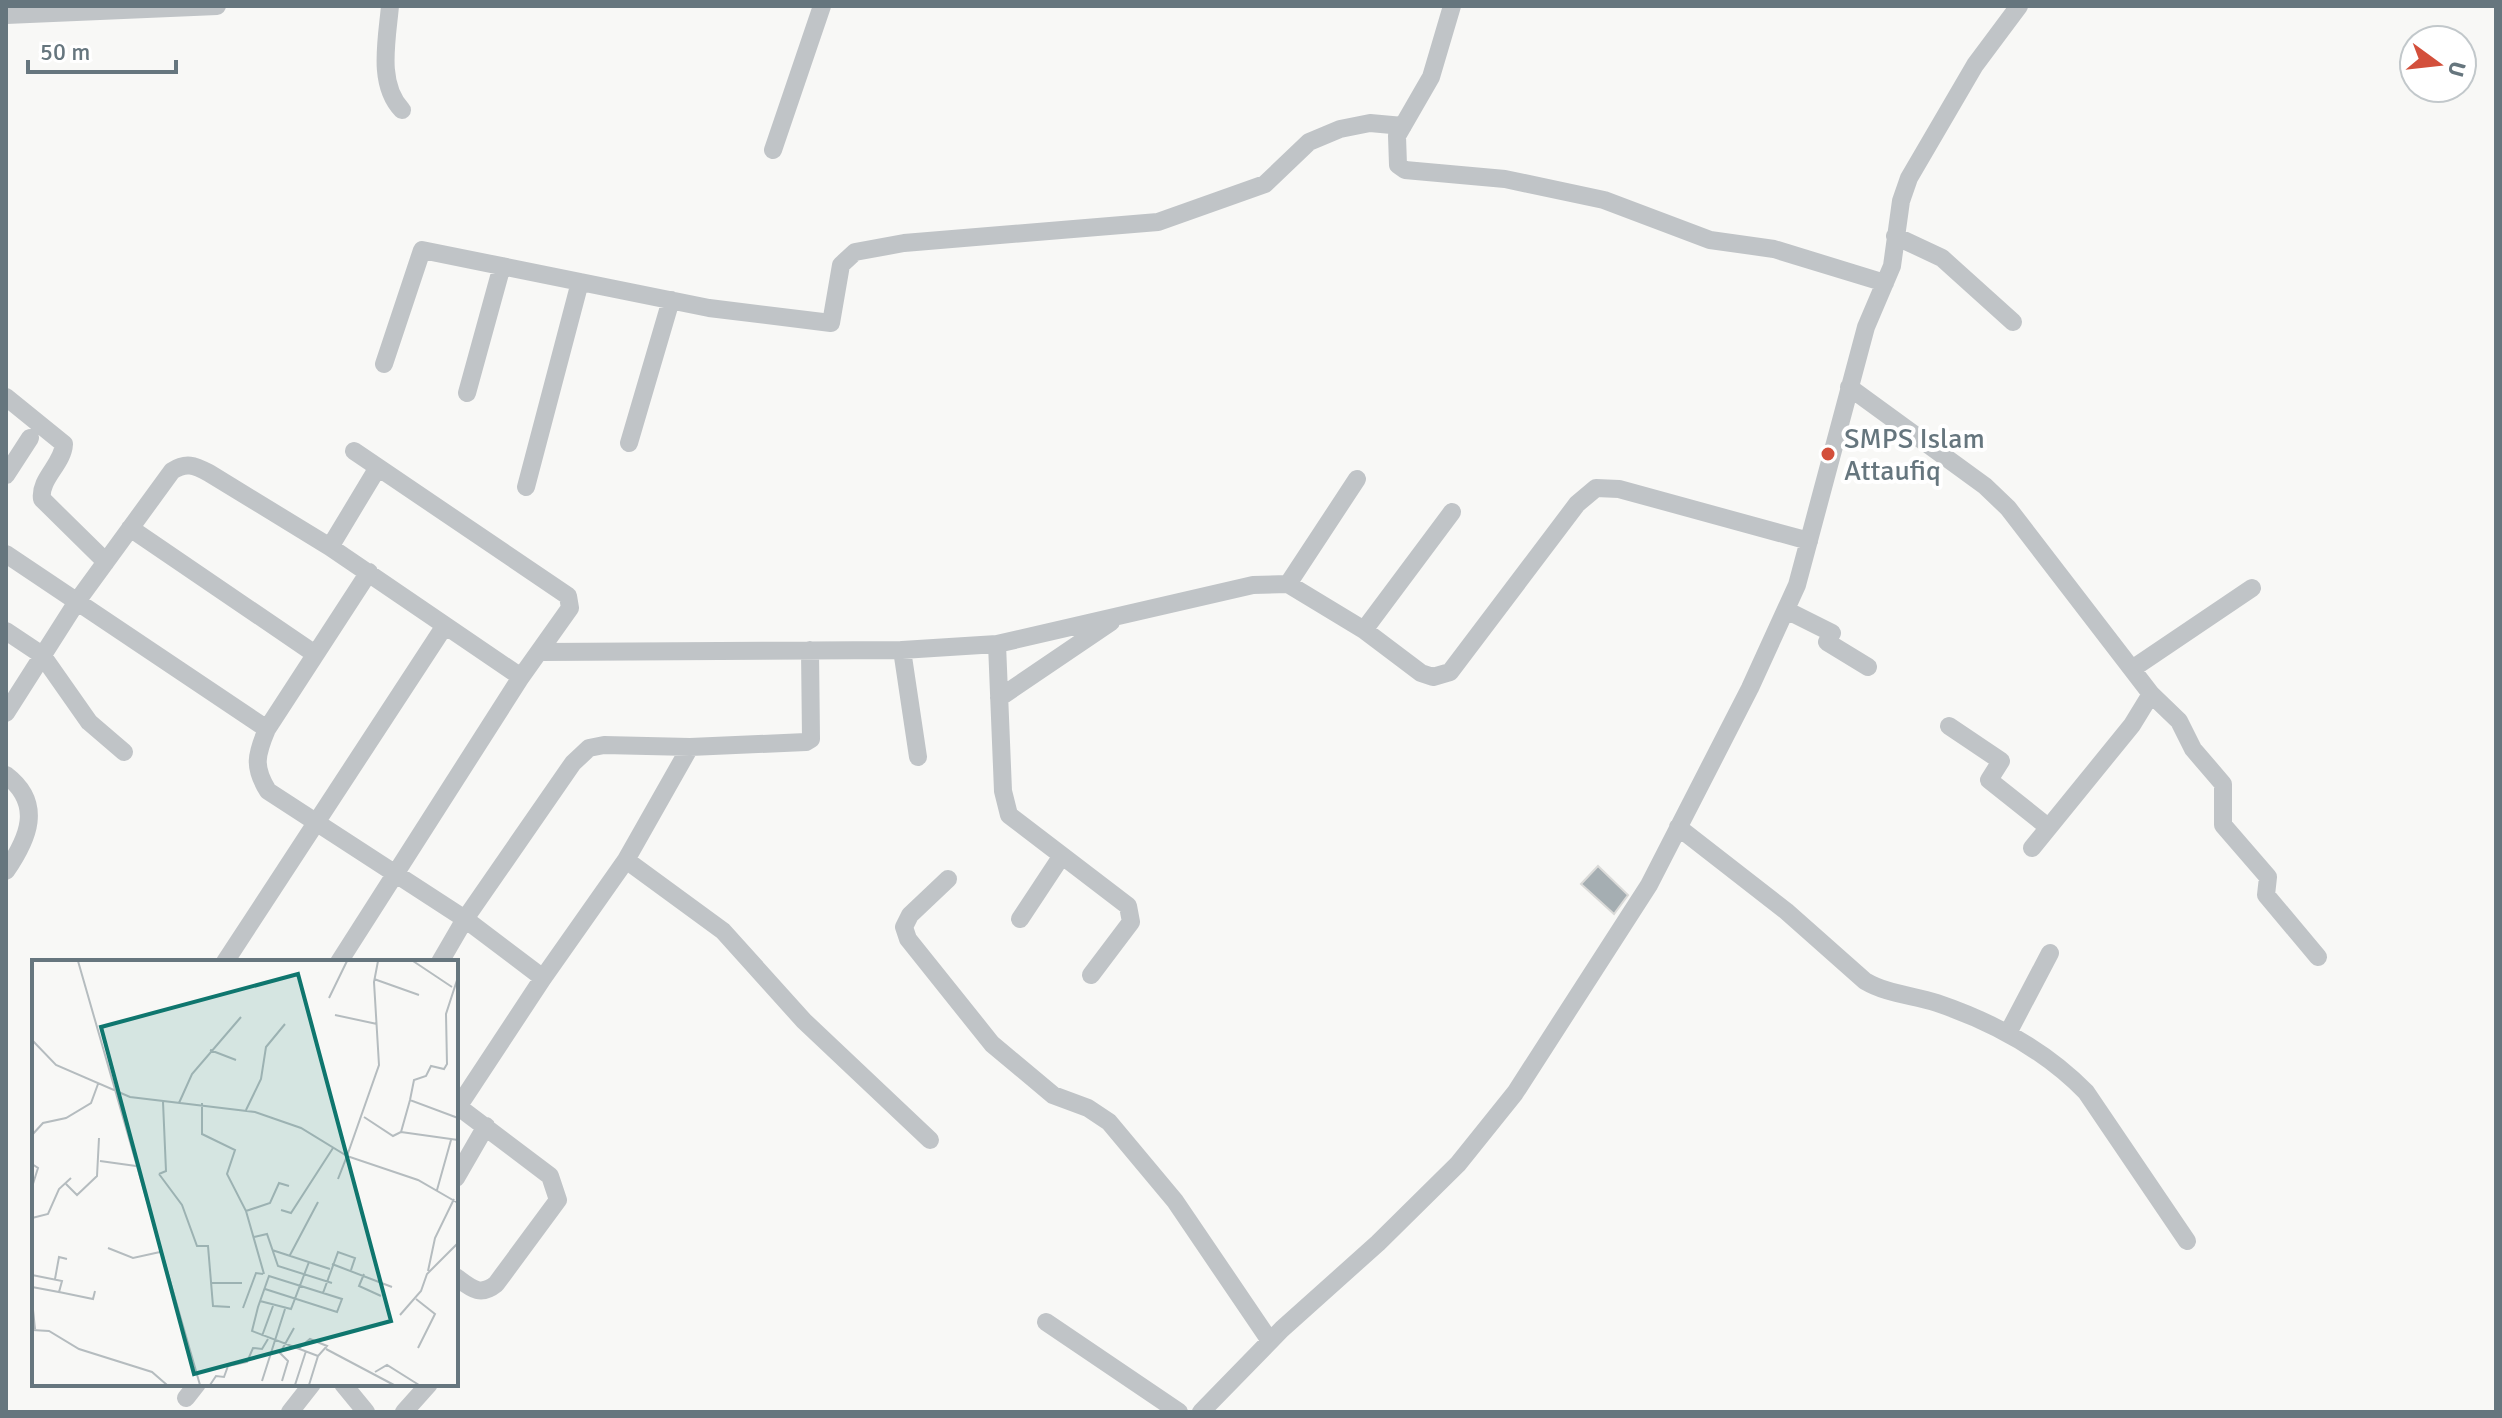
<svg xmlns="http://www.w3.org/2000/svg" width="2502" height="1418" viewBox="0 0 2502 1418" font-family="Signika,sans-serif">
  <rect width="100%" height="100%" fill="#f8f8f6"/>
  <path fill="#a5aeb2" stroke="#dadad8" stroke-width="2" d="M1598 866 1628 895 1614 914 1581 884Z"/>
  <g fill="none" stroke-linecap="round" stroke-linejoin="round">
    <path stroke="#c0c4c7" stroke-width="18" d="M390 6C387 40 377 84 402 110
      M1452 6 1431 77 1397 136 1398 165 1405 170 1505 179 1604 200 1710 240 1774 249 1885 283
      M6 15 217 6
      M773 150 822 6
      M1895 236 1942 258 2013 322
      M384 364 422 250 709 308 831 323 841 265 855 252 904 243 1158 222 1265 184 1309 142 1340 129 1370 123 1403 126
      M1849 387 1985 486 2008 508 2151 694 2179 721 2193 749 2223 784V825L2268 877 2266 895 2318 957
      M467 393 502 266
      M6 397 64 444C63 464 39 479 42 499L106 562
      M629 443 671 300
      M354 451 568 596 570 608 521 677
      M6 475 30 438
      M526 487 580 282
      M130 528 315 654
      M330 547 377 469
      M6 554 267 729
      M369 572 267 729C256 755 253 767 268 791L465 919 543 978
      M1288 584 1357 479
      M1786 610 1832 633 1827 642 1868 667
      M1364 630 1452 512
      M6 631 42 655 89 722 124 752
      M997 644 1003 791 1009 815 1128 906 1131 922 1091 975
      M902 650 918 757
      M541 652 902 650 997 644 1253 585 1288 584 1364 630 1421 673 1433 677 1450 672 1577 504 1596 488 1619 489 1809 541
      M2132 669 2252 588
      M999 698 1111 622
      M6 713 78 600 172 471C186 462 194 465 209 473L330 547 521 677 339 962
      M1949 726 2001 761 1989 780 2048 827
      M6 775C44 804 28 839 6 871
      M1678 827 1786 911 1865 981C1887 994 1912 995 1937 1003 1993 1022 2044 1049 2086 1092L2187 1241
      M2032 848 2132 725 2151 694
      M626 860 723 931 804 1021 930 1140
      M948 879 910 915 904 927 908 939 992 1044 1053 1095 1088 1108 1109 1122 1175 1201 1270 1341
      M1020 919 1061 857
      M225 962 444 627
      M440 962 465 919 573 763 589 748 604 745 690 747 806 742 811 739 810 650
      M2008 1033 2050 953
      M456 1105 550 1176 558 1200 496 1284C480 1297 471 1288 456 1277
      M458 1107 543 978 626 860 690 747
      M456 1178 486 1126
      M1046 1322 1179 1412
      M343 1384 366 1412
      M186 1398 197 1384
      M290 1412 312 1384
      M404 1412 429 1384
      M1201 1412 1282 1329 1378 1243 1458 1164 1515 1093 1649 885 1750 688 1797 585 1866 327 1892 266 1901 201 1909 178 1975 65 2019 6"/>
  </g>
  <circle fill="#d34f3b" stroke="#fff" stroke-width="3" cx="1828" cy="454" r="8"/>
  <g text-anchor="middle" stroke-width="8" stroke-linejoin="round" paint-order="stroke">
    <g font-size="28" fill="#66767e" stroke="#fff" text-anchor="start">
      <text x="1844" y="448">SMPS Islam<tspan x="1844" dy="32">Attaufiq</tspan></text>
    </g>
  </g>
  <g transform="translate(32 960)">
    <rect width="426" height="426" fill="#f8f8f6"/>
    <path fill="none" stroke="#b5bcbf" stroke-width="2" d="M46 1 168 425M381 1 420 27M342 19 387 35M297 38 315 1M303 55 345 64M0 80 24 105 98 137 223 152 269 168 315 196 347 105 342 22 346 1M178 90 204 100M378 140 382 120 394 116 399 106 412 109 415 104 414 54 426 17M147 143 160 114 209 57M170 143V174L203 190 195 214 214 251 232 314M214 150 229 119 234 87 253 64M332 157 361 176 369 172 378 140 426 158M369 172 426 180M0 175 11 163 34 158 59 143 66 124M68 201 104 206M0 204 6 208 0 227M127 214 150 245 165 286H176L181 346 198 347M127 214 134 211 131 142M306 219 315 196 386 220 426 243M34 224 45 235 65 216 67 178M405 230 419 180M249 250 259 253 301 188M214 251 238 243 247 223 257 226M0 258 16 254 27 229 39 218M222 277 235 274 246 306 300 323M76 288 101 298 128 292M240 290 298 309M258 295 286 242M300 304 360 327M396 311 403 278 422 239M332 314 327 326 349 336M0 315 30 321 27 332 0 327M23 319 27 297 35 299M180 323H210M233 329 305 352 310 339 237 316 226 347 220 371 286 396M27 332 61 339 63 331M291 333 306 292 323 298 319 310M384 339 403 354 386 388M0 340 3 369M228 341 259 349 277 302M211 348 224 313 231 314M368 355 389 331 395 314 426 283M0 370 17 371 47 389 120 412 135 425M230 376 241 346M267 388 278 379 295 386 286 396 277 425M294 389 362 425M343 412 355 405 387 425M230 421 253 349M250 421 256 401 248 393 262 368M178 425 184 416 192 417 196 406 215 402 221 388 230 389 236 379M263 425 274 391"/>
    <path fill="#0f766e" fill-opacity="0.15" stroke="#0f766e" stroke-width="4" d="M266 14 359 361 162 414 69 67Z"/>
    <rect width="426" height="426" fill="none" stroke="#66767e" stroke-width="4"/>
  </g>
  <rect width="2502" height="1418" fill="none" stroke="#66767e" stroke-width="16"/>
  <g transform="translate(2438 64) rotate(105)"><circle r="38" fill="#ffffff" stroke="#c2c8cb" stroke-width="2"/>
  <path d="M0-6L14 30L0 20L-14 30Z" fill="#d34f3b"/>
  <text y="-12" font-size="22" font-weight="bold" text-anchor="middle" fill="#66767e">U</text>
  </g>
  <path d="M28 60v12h148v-12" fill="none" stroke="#66767e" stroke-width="4"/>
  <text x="40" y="60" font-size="24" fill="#66767e" stroke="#ffffff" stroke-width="6" paint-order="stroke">50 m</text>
</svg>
